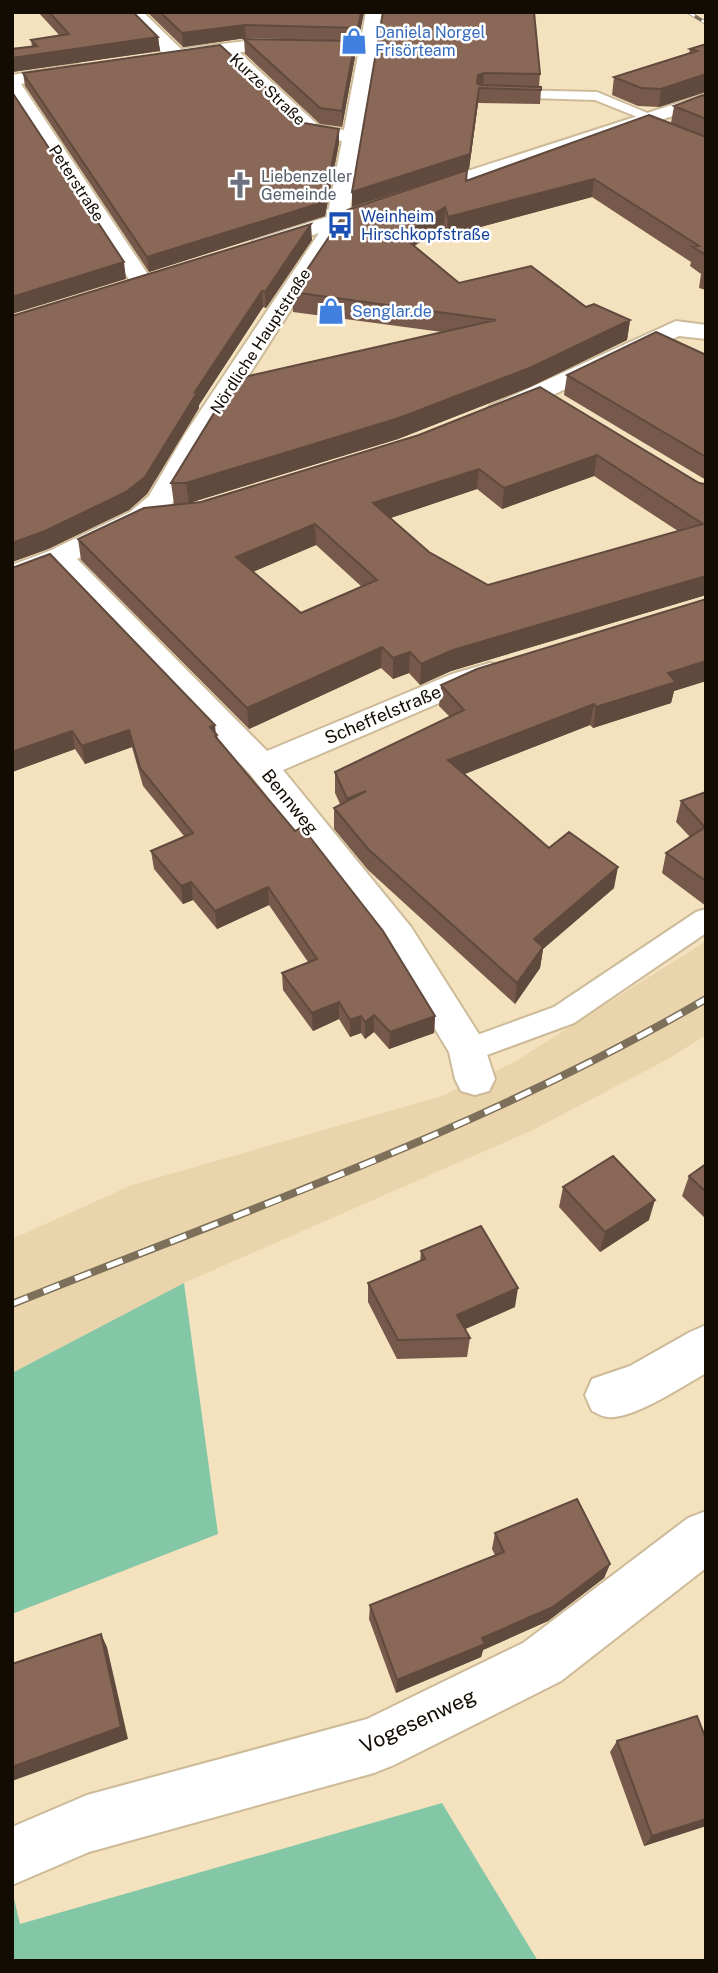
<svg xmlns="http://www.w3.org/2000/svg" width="718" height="1973" viewBox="0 0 718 1973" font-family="'Public Sans',sans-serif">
  <rect width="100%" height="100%" fill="#f4e2bf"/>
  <path fill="#ead4ab" d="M706 941V1035L668 1059 533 1130 184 1283 12 1373V1239L132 1185 442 1096 514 1062Z"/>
  <path fill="#83c7a6" d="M184 1283 218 1534 12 1614V1373Z
    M442 1803 538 1961H12V1890L20 1924Z"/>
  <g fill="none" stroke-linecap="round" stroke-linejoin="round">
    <defs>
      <path id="service" d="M503 90 597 92 657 117 655 120H645L595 100 498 97V91Z
        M706 909V933L574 1023 468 1062 458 1058 453 1050 458 1042 554 1007 696 912Z"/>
      <path id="minor" d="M125 12H143L181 49 246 41 304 43 307 47 304 51 298 52H239L319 126 344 130 366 12H382L350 209 706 94V105L346 224 211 434 170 507 150 524 77 559 267 751 452 674 490 663 501 666 506 673 501 680 474 688 283 770 411 927 482 1039 495 1079 489 1091 475 1095 461 1091 455 1079 449 1052 385 947 250 774 54 569 12 584V565L49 551 130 512 149 496 185 434 319 233 262 252 254 250 251 245 254 240 327 217 342 141 306 135 222 54 177 60 168 59Z
        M76 65 82 66 85 70 82 74 21 84 153 282 150 287H134L12 98V75Z
        M676 321 706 325V339L679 336 508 416 499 419 490 416 486 411 490 406Z
        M706 1325V1373C685 1385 632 1420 608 1417 603 1417 597 1413 592 1411L585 1395 592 1379 630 1366 690 1332Z
        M706 1511V1568L561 1681 394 1765 374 1773 89 1852 12 1885V1827L87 1795 367 1719 523 1643 688 1518Z"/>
    </defs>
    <use href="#service" stroke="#ccba98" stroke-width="4"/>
    <use href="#minor" stroke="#ccba98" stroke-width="4"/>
    <use href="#service" fill="#fff" fill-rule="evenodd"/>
    <use href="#minor" fill="#fff" fill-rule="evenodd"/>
    <defs>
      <path id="rail-far1" d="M688 12 706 23"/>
      <path id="rail" d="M12 1304C246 1210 488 1127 706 999"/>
    </defs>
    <use href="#rail-far1" stroke="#7c705a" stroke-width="3.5"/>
    <use href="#rail" stroke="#7c705a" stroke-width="8"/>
    <use href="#rail-far1" stroke="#fff" stroke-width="2.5" stroke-dasharray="8" stroke-linecap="butt"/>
    <use href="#rail" stroke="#fff" stroke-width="5" stroke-dasharray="17" stroke-linecap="butt"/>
  </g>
  <path fill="#76594b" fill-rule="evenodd" d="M38 12H133L158 37 160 51 12 72V49L32 47 31 40 60 36Z
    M147 12H364L358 41 246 38 183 47Z
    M383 12 540 74 539 87 541 90 540 104 478 103 469 169 352 207Z
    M244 39 355 57 342 127 320 124 245 54Z
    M706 44V92L659 107 638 106 612 95 614 77 689 54 690 49Z
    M23 73 304 123 339 143 325 216 149 272 25 86Z
    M706 97V290L699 288 701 274 690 266 691 262 592 197 447 236 444 226 414 246 459 283 586 307 630 320 627 340 530 387 398 439 189 503 201 502 419 435 540 387 699 483 706 484V595L451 671 420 685 409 673 393 679 381 668 249 729 81 560 78 539 185 504H174L171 483 442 332 293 312 292 292 467 170V180L671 123 674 106ZM594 476 678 531 488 585 429 552 390 518 477 489 502 509ZM316 545 362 587 301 613 253 572Z
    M312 240 266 308 263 307 199 405V408L147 494 129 510 48 549 12 562V316Z
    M706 355V480L564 395 567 375Z
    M12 568 217 735 218 740 435 1016 434 1033 389 1049 374 1032 365 1039 361 1033 350 1037 339 1019 313 1031 283 990 282 973 308 962 269 905 217 929 193 900 183 904 154 869 151 851 184 836 143 786 132 747 85 764 75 749 12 772Z
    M706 599V681L674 691 671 703 593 728 590 725 464 774 549 848 614 888 543 949 540 968 515 1004 368 870 334 829V808L340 804 335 793V772L450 717 439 706 441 685Z
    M706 792V906L662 873 666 853 690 837 676 822 681 801Z
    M706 1164V1219L682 1196 689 1176Z
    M563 1187 649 1220 600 1252 559 1207Z
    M421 1251 515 1307 465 1329 470 1338 467 1357 397 1359 368 1302V1283L420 1262Z
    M495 1533 610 1564 604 1578 548 1621 483 1650 481 1657 396 1693 369 1619 370 1605 495 1555 492 1549Z
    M706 1739V1826L644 1846 610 1752 617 1741Z"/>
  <path fill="#60493d" d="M361 12H364L358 41V28Z
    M245 25 246 38 183 47 182 33Z
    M158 37 160 51 12 72V58Z
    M355 41V57L342 127V111Z
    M484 73 483 87 479 89 478 103 469 169 352 207V192L477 89 478 75Z
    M706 74 705 92 659 107 661 89Z
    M339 129V143L325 216 149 272 147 257Z
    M594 179 592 197 447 236 448 217Z
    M445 207 444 226 401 255 402 236Z
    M311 224 312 240 266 308 265 292Z
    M124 262 126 279 12 314V297Z
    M262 291 263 307 199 405V408L147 494 129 510 48 549 12 562V543L195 392Z
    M630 320 627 340 530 387 398 439 189 503 186 483Z
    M597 455 594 476 502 509 504 488Z
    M479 469 477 489 373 524V503Z
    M315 524 316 545 238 578 236 557Z
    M706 576V595L451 671 420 685 421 664 453 650Z
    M382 647 381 668 249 729 247 708Z
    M410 652 409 673 393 679V658Z
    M706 661V681L674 691 671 703 593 728 596 707 668 673Z
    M594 704 590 725 447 781 448 760Z
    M215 725 216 735H217L219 753 210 727Z
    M129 730 132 747 85 764 82 746Z
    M72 731 75 749 12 772V752Z
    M618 867 614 888 543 949 540 968 515 1004 517 983 534 939Z
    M191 882 193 900 183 904 181 886Z
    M268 887 269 905 217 929 215 911Z
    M339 1002V1019L313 1031 312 1013Z
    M374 1015V1032L365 1039V1022Z
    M361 1016V1033L350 1037V1020Z
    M435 1016 434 1033 389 1049 390 1032Z
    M655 1200 649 1220 600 1252 605 1232Z
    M518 1288 515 1307 454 1334 457 1315Z
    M610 1564 604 1578 548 1621 483 1650 481 1657 396 1693 397 1680 482 1638Z
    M101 1634 107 1647 128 1739 12 1781V1767Z
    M706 1819V1826L644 1846 652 1836Z"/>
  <path fill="#896857" stroke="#60493d" stroke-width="2" fill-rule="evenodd" d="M49 12H133L158 37 12 58V49L37 46 31 40 69 34Z
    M160 12H361L358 28 245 25 182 33Z
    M383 12H534L540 74 484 73 478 75 477 83 480 85 541 87V90L479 88 470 154 352 192Z
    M244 39 355 41 342 111 320 108Z
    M706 44V74L661 89 641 88 614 77 697 51 690 49Z
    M220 45 304 123 339 129 324 202 147 257 23 73Z
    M12 92 124 262 12 297Z
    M703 95 706 97V119L674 106Z
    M649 115 706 137V255L693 247 699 246 594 179 448 217 445 207 402 236 459 283 531 266 586 307 594 304 630 320 532 367 399 418 186 483H171L235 379 496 320 292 292 347 210 467 170 466 181Z
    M311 224 265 292 262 291 195 392 198 391 145 477 126 492 45 531 12 543V316Z
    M656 332 706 355V457L567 375Z
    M540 387 699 483 706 484V576L453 650 421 664 410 652 393 658 382 647 247 708 78 539 144 508 201 502 419 435ZM597 455 703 524 488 585 429 552 373 503 479 469 504 488ZM315 524 377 580 301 613 236 557Z
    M50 554 215 725 210 727 217 735 215 736 295 831 302 827 383 931 435 1016 390 1032 374 1015 365 1022 361 1016 350 1020 339 1002 312 1013 282 973 317 959 268 887 215 911 191 882 181 886 151 851 193 833 140 768 129 730 82 746 72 731 12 752V568Z
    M706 599V661L668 673 676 682 596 707 594 704 448 760 549 848 569 832 618 867 534 939 543 947 517 983 368 849 334 808 366 791 347 799 335 772 464 710 441 685 477 669Z
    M706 792V881L666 853 705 827 681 801Z
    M613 1156 655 1200 605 1232 563 1187Z
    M706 1164V1192L689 1176Z
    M481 1226 518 1288 457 1315 470 1338 398 1340 368 1283 425 1259 421 1251Z
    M577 1499 610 1564 553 1607 482 1638 485 1644 397 1680 370 1605 504 1552 495 1533Z
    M101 1634 121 1727 12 1767V1664Z
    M697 1716 706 1739V1819L652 1836 617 1741Z"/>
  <defs>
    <symbol id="shop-bare" viewBox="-9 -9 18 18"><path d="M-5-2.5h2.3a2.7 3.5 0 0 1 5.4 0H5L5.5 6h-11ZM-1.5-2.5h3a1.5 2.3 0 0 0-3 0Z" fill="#3f7fe0" stroke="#fff" stroke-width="2.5" paint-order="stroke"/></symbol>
    <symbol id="church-bare" viewBox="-9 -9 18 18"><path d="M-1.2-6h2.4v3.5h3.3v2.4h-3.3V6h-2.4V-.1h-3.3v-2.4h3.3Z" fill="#6b7280" stroke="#fff" stroke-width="2.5" paint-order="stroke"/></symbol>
    <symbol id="bus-bare" viewBox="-9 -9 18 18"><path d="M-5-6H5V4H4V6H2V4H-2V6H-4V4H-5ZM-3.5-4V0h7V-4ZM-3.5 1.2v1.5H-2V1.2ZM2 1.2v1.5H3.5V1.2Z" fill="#1a4fb4" stroke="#fff" stroke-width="2.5" paint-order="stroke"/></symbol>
  </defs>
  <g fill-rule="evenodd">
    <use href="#shop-bare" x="335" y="22" width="38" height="38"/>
    <use href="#church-bare" x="221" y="166" width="38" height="38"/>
    <use href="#bus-bare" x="321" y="206" width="38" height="38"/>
    <use href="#shop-bare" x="312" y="292" width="38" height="38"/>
  </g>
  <g text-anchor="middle" stroke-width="5" stroke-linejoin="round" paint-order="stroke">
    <g font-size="16" fill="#366cbe" stroke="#fff" text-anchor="start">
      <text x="375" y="38">Daniela Norgel<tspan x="375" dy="18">Frisörteam</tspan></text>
      <text x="352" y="317">Senglar.de</text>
    </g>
    <g font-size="16" fill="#120c02" stroke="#fff">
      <text transform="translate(268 89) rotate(43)" y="6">Kurze Straße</text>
      <text transform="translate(77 183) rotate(57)" y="6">Peterstraße</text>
      <text transform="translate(260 341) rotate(-57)" y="6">Nördliche Hauptstraße</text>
    </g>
    <g font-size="16" fill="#5b616d" stroke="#fff" text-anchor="start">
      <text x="261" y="182">Liebenzeller<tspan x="261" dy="18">Gemeinde</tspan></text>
    </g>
    <g font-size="16" fill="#164399" stroke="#fff" text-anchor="start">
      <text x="361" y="222">Weinheim<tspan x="361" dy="18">Hirschkopfstraße</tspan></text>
    </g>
    <g font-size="18" fill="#120c02" stroke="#fff">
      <text transform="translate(383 715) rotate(-23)" y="6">Scheffelstraße</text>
      <text transform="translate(290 802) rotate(51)" y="6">Bennweg</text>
    </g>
    <g font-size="21" fill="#120c02" stroke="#fff">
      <text transform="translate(418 1721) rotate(-25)" y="7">Vogesenweg</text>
    </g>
  </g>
  <rect width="718" height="1973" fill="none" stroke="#120c02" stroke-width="28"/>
</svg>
